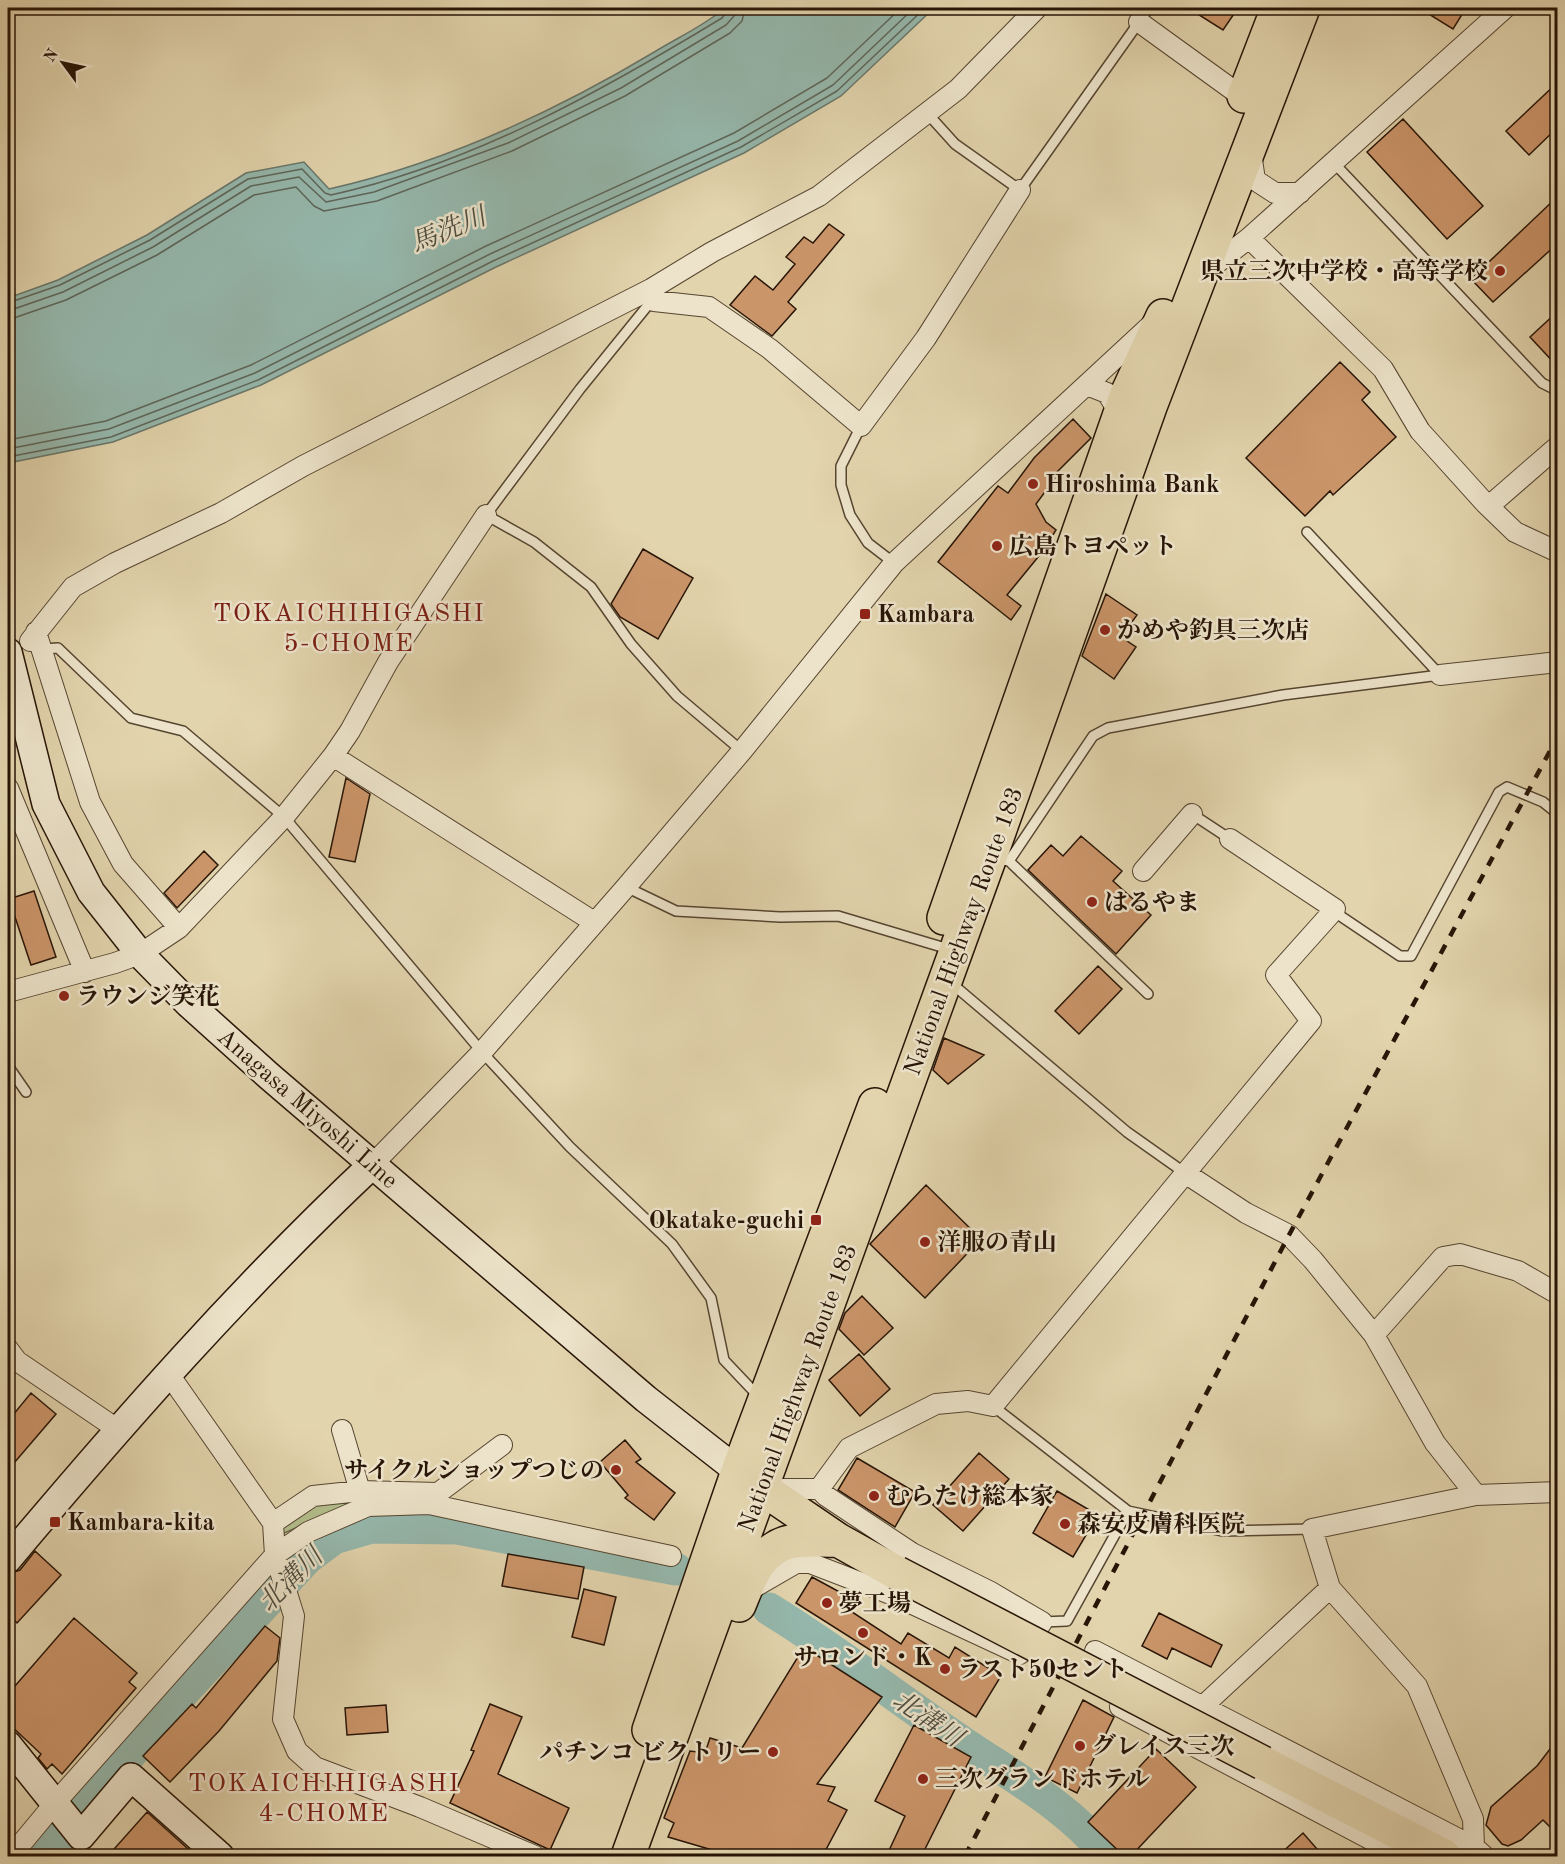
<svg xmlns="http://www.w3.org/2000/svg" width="1565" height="1864" viewBox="0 0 1565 1864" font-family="'Old Standard TT','Noto Serif JP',serif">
  <rect width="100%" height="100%" fill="#e2d4ad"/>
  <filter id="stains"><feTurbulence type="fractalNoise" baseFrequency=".00333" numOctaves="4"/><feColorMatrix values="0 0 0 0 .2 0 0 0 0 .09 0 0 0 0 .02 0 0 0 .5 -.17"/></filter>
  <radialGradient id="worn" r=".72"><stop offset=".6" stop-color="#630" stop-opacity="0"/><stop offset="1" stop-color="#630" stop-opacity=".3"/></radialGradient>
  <path fill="#b2bd8b" stroke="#6d6949" stroke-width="1.5" d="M358 1501 275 1537 273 1523 309 1505Z"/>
  <path fill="#95b8ad" stroke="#69776b" stroke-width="1.5" d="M725 8H934L841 96 744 153 496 267 261 385 113 442 8 463V298L58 280 147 235 246 173 304 162 329 189C444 163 556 111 656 51 679 37 705 25 725 8Z"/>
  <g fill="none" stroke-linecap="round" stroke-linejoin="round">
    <path stroke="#5e665a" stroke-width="1.5" d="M8 303 60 285 150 240 248 179 302 169 325 193 331 195C472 164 600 92 722 18L729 8
      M8 311 63 292 153 247 251 186 299 177 326 202 374 192 508 143 621 88 726 25 734 16 736 8
      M8 320 66 300 157 255 254 195 296 187 314 206 324 211 377 201 512 151 625 96 730 33 742 21 745 8
      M8 440 106 421 251 365 486 246 734 133 827 78 901 8
      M8 449 109 429 255 373 490 254 738 141 833 85 914 8
      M8 457 111 437 258 380 493 261 741 147 837 91 925 8"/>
    <path stroke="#95b8ad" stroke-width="33" d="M769 1609C833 1648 892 1694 953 1736 1006 1773 1068 1805 1108 1856
      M43 1856 185 1690 307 1558 334 1538 372 1527 457 1528 676 1569"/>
  </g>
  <path fill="#cb956a" stroke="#281507" stroke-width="1.5" d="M1188 8H1238L1223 30Z
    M1419 8H1466L1453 29Z
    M1557 83V128L1529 155 1506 131Z
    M1403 119 1483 206 1447 239 1367 152Z
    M1557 197V244L1493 302 1471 279Z
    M829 224 844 235 788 302 796 309 772 336 730 305 755 276 773 290 795 264 786 257 804 237 813 243Z
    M1557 312V366L1530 337Z
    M1340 362 1370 392 1362 400 1396 437 1333 495 1330 491 1305 516 1246 458Z
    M1073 419 1091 438 1054 475 1056 477 1036 504 1046 522 1056 530 1043 551 1007 595 1021 606 1011 620 938 562 998 486 1008 493 1034 458Z
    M643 549 693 578 658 639 620 617 611 604Z
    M1106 594 1137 615 1121 637 1136 647 1114 679 1082 656Z
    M346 778 370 794 355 862 329 857Z
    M1081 836 1122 871 1113 881 1151 915 1116 954 1028 870 1051 845 1063 856Z
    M204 851 218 865 177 908 164 893Z
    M34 891 56 957 31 965 9 899Z
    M1098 966 1122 989 1079 1034 1055 1011Z
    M944 1038 984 1055 948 1084 933 1070Z
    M926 1185 981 1239 925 1298 870 1244Z
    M862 1296 893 1328 864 1355 839 1329 845 1313Z
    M859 1354 890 1389 860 1416 829 1380Z
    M31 1393 56 1414 8 1470V1421Z
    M625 1440 641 1459 636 1462 675 1493 654 1520 625 1498 628 1495 600 1462Z
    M979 1453 1009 1479 963 1531 933 1505Z
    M857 1458 915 1492 895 1527 838 1490Z
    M1057 1491 1098 1515 1073 1557 1033 1533Z
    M35 1551 61 1575 17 1623 8 1614V1574L20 1570Z
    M508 1554 584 1567 578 1599 502 1586Z
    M812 1577 858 1602 852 1612 901 1644 908 1633 949 1658 955 1647 1001 1676 976 1717 796 1603Z
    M584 1589 616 1597 604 1645 572 1637Z
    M1159 1613 1222 1645 1211 1667 1172 1648 1167 1659 1142 1646Z
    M74 1618 137 1673 129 1682 136 1688 62 1774 52 1764 47 1769 38 1758 41 1754 8 1723V1694Z
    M265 1626 280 1638 277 1661 219 1731 170 1782 143 1756 192 1704 196 1708Z
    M804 1647 882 1697 817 1784 835 1787 828 1801 847 1810 822 1857H736L668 1837 674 1823 664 1818 690 1751 705 1753 710 1738 742 1748Z
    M1083 1700 1114 1717 1077 1793 1045 1777Z
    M490 1704 522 1717 498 1774 569 1808 550 1850 450 1803 474 1751 471 1750Z
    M386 1705 388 1732 347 1735 345 1708Z
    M914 1725 971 1757 921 1857H886L905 1816 875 1801Z
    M1557 1740V1834L1543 1820 1521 1840 1508 1846 1502 1844 1486 1825 1491 1807 1537 1766Z
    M1156 1749 1196 1787 1130 1857H1125L1088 1822Z
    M147 1812 197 1857H107Z
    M1303 1833 1324 1857H1277Z"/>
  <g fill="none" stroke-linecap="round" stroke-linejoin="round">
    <defs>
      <path id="lane" d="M927 113 955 144 1020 190 1149 8
        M1334 163 1542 383 1558 391
        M653 299 580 389 486 515 534 542 591 587 631 644 677 696 742 751
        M861 426 841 466V485L850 515 868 543 894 563
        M1307 532 1440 675
        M43 649 58 648 131 718 183 731 284 817 482 1052 570 1147 672 1244 711 1298 724 1360 759 1397
        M1192 814 1230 839
        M994 858 1009 861 1093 736 1108 728 1283 695 1440 675
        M1009 861 1148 994
        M626 887 676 911 780 917 838 916 952 950
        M1333 911 1400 956H1411L1499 792 1507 787 1543 802 1558 814
        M950 982 1127 1132 1185 1173
        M8 1066 26 1092
        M993 1406 1128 1511 1222 1531 1312 1529
        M1042 1622 1067 1621 1128 1511"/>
      <path id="street" d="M1139 22 1244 98
        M1251 153 1255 180 1275 193H1300
        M1249 238 1383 369 1420 431 1485 503 1515 532 1558 552
        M1204 273 1249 238 1505 8
        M654 301 709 307 770 349 861 426 926 338 1020 190
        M1087 385 1107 393 1120 414
        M1489 506 1558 446
        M36 632 90 802 123 864 179 928
        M30 641 73 587 115 563 221 513 303 466 651 289 712 252 819 196 958 89 1037 8
        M1440 675 1558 662
        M333 756 594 922
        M8 788 85 972
        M1143 871 1192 814
        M8 992 115 963 140 954 179 928 284 817 333 756 350 731 388 662 486 515
        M373 1164 482 1052 626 887 742 751 894 563 1151 325
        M1185 1173 1246 1213 1289 1235 1313 1260 1374 1335 1443 1257 1460 1254 1518 1271 1558 1294
        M1374 1335 1435 1443 1476 1495
        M8 1349 17 1361 117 1429
        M168 1373 273 1523 275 1555 294 1616 283 1719 297 1751 315 1767 420 1807 535 1856
        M342 1430 360 1491
        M766 1489H819L826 1496 912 1553 989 1591 1042 1622 1026 1649
        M819 1489 849 1448 936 1404 968 1401 993 1406 1311 1021 1276 975 1335 909 1230 839
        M273 1523 313 1496 360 1491 438 1493 502 1445
        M1330 1588 1312 1529 1476 1495 1558 1492
        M746 1592 796 1563H810L893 1595 1020 1654
        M1095 1651 1474 1847 1484 1856
        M1120 1707 1402 1856
        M1202 1707 1330 1588 1417 1686 1473 1819 1474 1847
        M11 1856 55 1803 275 1555 308 1532 368 1506 429 1504 671 1556"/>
      <path id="secondary" d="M8 652 46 804 91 892 140 954 189 1004 269 1076 646 1399 738 1471
        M8 1559C123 1422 242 1287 373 1164
        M8 1745 81 1836 131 1777 220 1856"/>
      <path id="highway" d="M1244 96 1278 8
        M944 918 1127 394 1163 316
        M744 1476 838 1540 897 1573
        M739 1605C749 1581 758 1552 786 1543 801 1538 822 1541 838 1540
        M649 1730 738 1471 875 1105
        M1263 1763 1444 1856
        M628 1856 990 857 1151 404 1303 8"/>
    </defs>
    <use href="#lane" stroke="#564530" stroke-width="12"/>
    <use href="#street" stroke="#564530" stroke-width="22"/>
    <use href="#secondary" stroke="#281507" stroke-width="30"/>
    <use href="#highway" stroke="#281507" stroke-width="36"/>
    <use href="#lane" stroke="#ece3ca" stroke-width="9"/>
    <use href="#street" stroke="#ece3ca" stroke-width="20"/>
    <use href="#secondary" stroke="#ece3ca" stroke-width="27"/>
    <use href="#highway" stroke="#e2d4ad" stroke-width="33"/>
    <path stroke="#281507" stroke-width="4.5" stroke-dasharray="10 10" stroke-linecap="butt" d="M965 1856 1289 1235 1558 736"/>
    <defs>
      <path id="highway-bridge" d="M897 1573 1263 1763"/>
    </defs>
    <use href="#highway-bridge" stroke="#281507" stroke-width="36" stroke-linecap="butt"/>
    <use href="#highway-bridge" stroke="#e2d4ad" stroke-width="33"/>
  </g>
  <g fill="#8f2418" stroke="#ece3ca" stroke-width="2">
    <circle cx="1500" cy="271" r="6"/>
    <circle cx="1033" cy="484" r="6"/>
    <circle cx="997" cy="546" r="6"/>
    <rect x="859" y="608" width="12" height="12" rx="3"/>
    <circle cx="1105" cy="630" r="6"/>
    <circle cx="1092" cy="902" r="6"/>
    <circle cx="64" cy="996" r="6"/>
    <rect x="810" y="1214" width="12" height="12" rx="3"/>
    <circle cx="925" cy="1242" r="6"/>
    <circle cx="616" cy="1470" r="6"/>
    <circle cx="874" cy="1496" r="6"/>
    <rect x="49" y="1516" width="12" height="12" rx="3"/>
    <circle cx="1065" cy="1524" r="6"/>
    <circle cx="827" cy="1603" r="6"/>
    <circle cx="863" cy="1633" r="6"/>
    <circle cx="945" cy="1669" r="6"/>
    <circle cx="1080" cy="1746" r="6"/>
    <circle cx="773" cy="1752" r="6"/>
    <circle cx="923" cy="1779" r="6"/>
  </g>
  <g text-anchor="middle" stroke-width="5" stroke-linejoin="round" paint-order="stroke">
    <g font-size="24" font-weight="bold" fill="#281507" stroke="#ece3ca" text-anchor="start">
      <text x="1488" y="279" text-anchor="end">県立三次中学校・高等学校</text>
      <text x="1045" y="492">Hiroshima Bank</text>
      <text x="1009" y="554">広島トヨペット</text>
      <text x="877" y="622">Kambara</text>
      <text x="1117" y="638">かめや釣具三次店</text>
      <text x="1104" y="910">はるやま</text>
      <text x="76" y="1004">ラウンジ笑花</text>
      <text x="804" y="1228" text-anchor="end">Okatake-guchi</text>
      <text x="937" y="1250">洋服の青山</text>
      <text x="604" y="1478" text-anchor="end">サイクルショップつじの</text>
      <text x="886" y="1504">むらたけ総本家</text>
      <text x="67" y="1530">Kambara-kita</text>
      <text x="1077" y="1532">森安皮膚科医院</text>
      <text x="839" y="1611">夢工場</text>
      <text x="863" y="1665" text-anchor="middle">サロンド・K</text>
      <text x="957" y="1677">ラスト50セント</text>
      <text x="1092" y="1754">グレイス三次</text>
      <text x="761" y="1760" text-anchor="end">パチンコ ビクトリー</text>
      <text x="935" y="1787">三次グランドホテル</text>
    </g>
    <g font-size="24" fill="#281507" stroke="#ece3ca">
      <text transform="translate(963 931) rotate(-70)" y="8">National Highway Route 183</text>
      <text transform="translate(308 1108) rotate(41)" y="8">Anagasa Miyoshi Line</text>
      <text transform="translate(797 1388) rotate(-70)" y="8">National Highway Route 183</text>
    </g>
    <g font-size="26" font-style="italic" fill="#4e4e41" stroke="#ece3ca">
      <text transform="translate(448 229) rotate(-22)" y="9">馬洗川</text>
      <text transform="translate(290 1579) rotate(-45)" y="9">北溝川</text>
      <text transform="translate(928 1718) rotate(34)" y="9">北溝川</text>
    </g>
    <g font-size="26" letter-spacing="1.5" fill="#7a1f14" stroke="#ece3ca">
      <text x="349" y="621">TOKAICHIHIGASHI<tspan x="349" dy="30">5-CHOME</tspan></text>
      <text x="324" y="1791">TOKAICHIHIGASHI<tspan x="324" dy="30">4-CHOME</tspan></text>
    </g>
  </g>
  <rect width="1565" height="1864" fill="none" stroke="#e2d4ad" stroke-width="30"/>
  <rect x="9" y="9" width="1547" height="1846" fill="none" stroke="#281507" stroke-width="3"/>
  <rect x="15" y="15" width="1535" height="1834" fill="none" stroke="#281507" stroke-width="1.5"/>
  <g transform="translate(63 63) rotate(303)" stroke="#ece3ca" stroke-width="4.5" paint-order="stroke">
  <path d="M0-4.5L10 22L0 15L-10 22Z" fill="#281507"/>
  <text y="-9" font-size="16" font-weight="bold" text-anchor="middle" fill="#281507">N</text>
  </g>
  <rect width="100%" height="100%" filter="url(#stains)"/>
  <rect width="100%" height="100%" fill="url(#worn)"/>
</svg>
